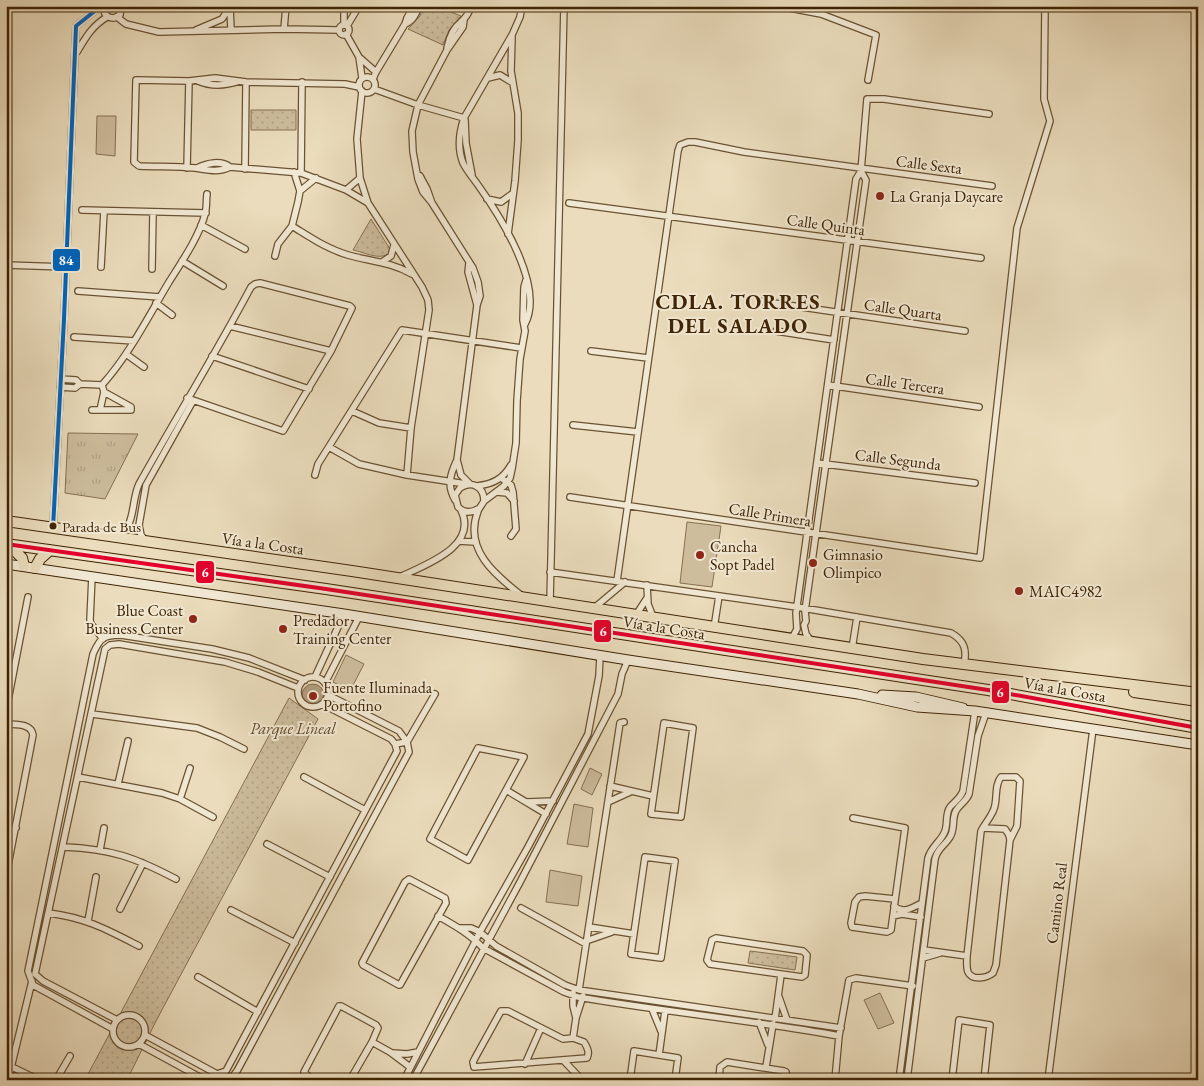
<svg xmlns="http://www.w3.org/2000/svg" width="1204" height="1086" viewBox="0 0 1204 1086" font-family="'EB Garamond',serif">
  <defs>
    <pattern id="grass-tufts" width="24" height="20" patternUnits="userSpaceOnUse" patternTransform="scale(1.25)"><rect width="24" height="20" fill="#cdbd9d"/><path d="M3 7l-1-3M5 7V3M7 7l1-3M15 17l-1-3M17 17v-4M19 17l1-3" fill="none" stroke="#b1a286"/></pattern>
    <pattern id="park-dots" width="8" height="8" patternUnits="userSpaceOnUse" patternTransform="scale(1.25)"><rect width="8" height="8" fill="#cdbd9d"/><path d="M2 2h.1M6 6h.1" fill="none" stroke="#b1a286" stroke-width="1.8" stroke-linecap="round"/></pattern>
  </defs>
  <rect width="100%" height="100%" fill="#eadcbc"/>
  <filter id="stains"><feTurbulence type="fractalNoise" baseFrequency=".004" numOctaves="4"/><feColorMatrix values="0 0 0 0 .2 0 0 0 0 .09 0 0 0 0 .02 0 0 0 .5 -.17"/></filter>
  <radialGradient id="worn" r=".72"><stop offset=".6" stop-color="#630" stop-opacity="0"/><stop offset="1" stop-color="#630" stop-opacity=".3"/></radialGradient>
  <path fill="url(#grass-tufts)" stroke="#867050" d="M68 433 138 434 105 499 65 493Z"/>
  <path fill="url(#park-dots)" stroke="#867050" d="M424 6H436L461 16 449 30 443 45 408 29 420 16Z
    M251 110H296V130H251Z
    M371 219 390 249 389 253C380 261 364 252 353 250Z
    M289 698 318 719 156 1021 127 1080H96L87 1076Z
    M750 951 797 957 795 970 748 963Z"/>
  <path fill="#cdbd9d" stroke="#867050" d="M97 116H116L115 156 96 154Z
    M687 522 721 526 712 587 680 583Z
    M346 655 364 664 350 691 333 682Z
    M590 768 602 774 592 795 581 789Z
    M574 804 593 808 588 847 567 844Z
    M550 870 582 876 578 906 546 902Z
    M880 993 894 1023 878 1029 864 1000Z"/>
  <path fill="#b09d7d" stroke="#836d4d" d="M302 695a11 11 0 1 1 22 0a11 11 0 1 1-22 0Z"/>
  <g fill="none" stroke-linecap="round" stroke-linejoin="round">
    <defs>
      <path id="street" d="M104 6C103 14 107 18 114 18L120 15 121 6
        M522 6 520 17 512 35 464 118C459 133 457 148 463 163 467 171 473 178 478 185 500 216 545 286 525 324
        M779 6 821 14 876 35 868 80
        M230 7 231 30
        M117 17 126 24 159 32 284 29 339 30
        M464 20 463 27 447 50 418 105 412 131 413 152 418 179 423 192 432 203 473 268 478 282 480 296 477 305 457 460 461 475 470 484
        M405 24C413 21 416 14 419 6
        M339 30a5 5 0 1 1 10 0a5 5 0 1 1-10 0Z
        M344 25V6
        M347 26 359 6
        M284 29 286 6
        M196 30 222 19 230 7
        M346 34 359 57 362 78
        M447 48C449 39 452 29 460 23 465 18 469 14 471 6
        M77 52C86 37 92 26 107 17
        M359 57 376 72
        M359 85a8 8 0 1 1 16 0a8 8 0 1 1-16 0Z
        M488 78 500 75 513 83
        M373 79 376 72 405 24 407 18 414 6
        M198 81C212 87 225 86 240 81
        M359 87 345 84 246 82 215 78 189 81 136 80 134 162 139 166C157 167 177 166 195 168 208 170 218 173 230 167L301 173 346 190 368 203
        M374 89 418 105 464 118
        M362 91 357 139 360 178 368 203 422 287 428 300 429 310 411 428 407 475
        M465 120 466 143 472 175
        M187 168 189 81
        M197 168C207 163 221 160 230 167
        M245 169 246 82
        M301 173 302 82
        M420 176 427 189 432 203
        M346 190 360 178
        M300 191 316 178
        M487 199 501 202 512 194
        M569 203 981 258
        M82 210 206 213
        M201 225 245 249
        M292 226C310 237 327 249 348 255 369 261 391 262 412 274
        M508 234 515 181 518 140V113L511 71 512 37
        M275 256 278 244 292 226 298 202 300 191 294 172
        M182 261 223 286
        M382 262 391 256 394 245
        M469 263 468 272 477 305
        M6 265 66 267
        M101 267 104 211
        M152 269 153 212
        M78 291 160 297
        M760 301 965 331
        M156 303 172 315
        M230 326 331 351
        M776 331 834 340
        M74 337 134 341
        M591 351 648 358
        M126 354 144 367
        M212 356 309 389
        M61 379 76 380 80 384
        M828 385 979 407
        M60 387 75 388 80 384 102 385C129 355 148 317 169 282 181 263 200 235 205 214 207 208 206 201 207 194
        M92 410H131V407L104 392 102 385
        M100 410 104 392
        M352 411 379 423 411 428
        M573 425 638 432
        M329 447 359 464 407 475 466 484
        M817 463 975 483
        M315 475 318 464 402 330 521 348
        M501 478 511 485 513 492 516 529 511 536
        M477 486C493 484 503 479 511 465
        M497 492 507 493 514 501
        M570 497 980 558 1017 228 1050 121 1044 99 1045 6
        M455 500C447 486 450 475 456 462
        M484 501 504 486 510 478 512 469 516 443 517 401 520 359 525 331 523 320 524 287 526 280
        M478 509C471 513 464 513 458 507L455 495 460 488C472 480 484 487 484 501 482 505 479 508 478 511 463 549 495 575 522 596
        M53 528 64 319 76 26 96 10 104 7
        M119 536C136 524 131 501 139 484 176 418 216 353 251 287L255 284 260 283 350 306 352 308 331 351 283 431 187 398
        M145 540 141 535 139 525 146 485 193 401
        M459 541 475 542
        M550 572 797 607 951 633C965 641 967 650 964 665
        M92 576 90 620 91 624 103 639
        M400 577C424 565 479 547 461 510
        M617 581 678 151 680 145 688 142H695L744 152 992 186
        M647 585 648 604 653 617
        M550 602 564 6
        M594 608 625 582
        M636 615 647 598
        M714 628 719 596
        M791 640 797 629 796 613 856 179 861 171 867 99H884L989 114
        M811 641 806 634 804 625 806 621 805 611 866 180 861 171
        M852 649 857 617
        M298 692a15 15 0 1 1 30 0a15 15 0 1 1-30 0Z
        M315 677 344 614
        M325 683 359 617
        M6 711 28 597
        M92 714 197 728 220 737 244 749
        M664 723 693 728 681 817 651 814Z
        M6 724C16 725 31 723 33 735L6 876
        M395 744 407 742 435 694
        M478 748 524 757 468 860 430 839Z
        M78 777 162 793 180 799 213 817
        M304 777 365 810
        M118 784 128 741
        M610 786 653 796
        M506 790 546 814
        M180 799 190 768
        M527 802 553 801
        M608 802 630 792
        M853 818 905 828 891 930 887 932 852 927 851 923 855 902 859 897 865 896 895 899
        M983 828 1005 829 1009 835 1010 840 996 965 993 973C987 978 972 981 968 972 966 967 967 960 967 956L981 831C985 823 994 814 995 805 997 796 995 784 1001 777H1016L1020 781 1017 826 1010 840
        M6 836 16 828
        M267 844 330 877
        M64 847C111 849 134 857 176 879
        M100 850 104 828
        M645 857 675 861 661 958 631 954Z
        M409 879 445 898 446 903 400 985H399L363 965 362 963 405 882Z
        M894 906C903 915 913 907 922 903
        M521 908 586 944
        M120 909 143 863
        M231 910 295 943
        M49 913C86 918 106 929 139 946
        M438 916C454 925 470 934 483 948L564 992 578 997C665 1012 752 1020 839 1036
        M893 916 902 914 921 917
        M88 921 96 877
        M589 927 634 934
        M459 928H471L480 932 496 946 565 985 579 990 841 1028
        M716 938 803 951 807 955 805 975 802 977 710 964 707 960 712 940Z
        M586 941 612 932
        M924 950 967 956
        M923 958 940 953
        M198 977 258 1012
        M579 990 620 723 624 722
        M573 993V1006L576 1018
        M779 997 787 1020
        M652 1009 661 1031
        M501 1011H508L563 1039 573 1038 584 1042C587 1047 590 1052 587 1058L474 1067 473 1062 475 1058Z
        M113 1031a16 16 0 1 1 32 0a16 16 0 1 1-32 0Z
        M775 1019 781 975
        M117 1020 43 981 35 974 105 649 110 645 119 644 225 662 258 672 298 688
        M759 1022 768 1045
        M113 1029 33 985 28 971 93 654C100 638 103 635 121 635L212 649 249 658 305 680
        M145 1035 217 1074 226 1071 397 751 395 744 391 739 322 704
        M573 1038 576 1018 583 996
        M372 1042 390 1052 410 1067
        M139 1044 205 1080
        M393 1053 407 1054 418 1052
        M659 1055 665 1011
        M564 1061 582 1080
        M525 1064 541 1028
        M10 1066 39 1080
        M766 1067 773 1024
        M8 1080 32 981
        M56 1080 70 1056
        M230 1080 237 1071 409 752 407 742 399 731 328 695
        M312 1080 304 1072 339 1006H341L376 1025 378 1028 372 1042 350 1080
        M404 1080 480 932 528 847 588 734 599 676 600 656
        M413 1080 519 884 618 694 622 674 628 660
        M630 1080 634 1051 678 1058 675 1080
        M719 1080 720 1067 727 1062 784 1071 786 1072 785 1080
        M835 1080 839 1036 849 980 856 978 913 986
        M899 1080 928 858C932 845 941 842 945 831 948 823 945 814 950 807 955 801 960 799 963 791L975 711
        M907 1080 935 859C938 847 945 846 950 837 955 829 952 821 955 813 957 806 966 802 969 794L978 736 986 713
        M952 1080 959 1020 990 1025 984 1080
        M1048 1080 1093 729"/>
      <path id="secondary" d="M6 564 344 614 628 660 858 694 917 707 975 711 1198 745
        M882 695 916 697 963 708"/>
      <path id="highway" d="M6 521 352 571 923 659 1198 693
        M6 544 326 589 988 690 1198 728
        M9 545 22 558 24 566
        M35 568 40 559 50 550
        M1134 692 1198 701"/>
    </defs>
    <use href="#street" stroke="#6a5232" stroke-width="8"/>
    <use href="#secondary" stroke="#3f2404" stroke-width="11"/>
    <use href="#highway" stroke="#3f2404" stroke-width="12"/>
    <use href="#street" stroke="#f1e8d3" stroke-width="5.5"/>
    <use href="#secondary" stroke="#f1e8d3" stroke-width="9"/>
    <use href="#highway" stroke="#eadcbc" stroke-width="10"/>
    <defs>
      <path id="bus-1" d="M53 528 64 319 76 26 96 10 104 7"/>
      <path id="bus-2" d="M6 544 326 589 988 690 1198 728"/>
    </defs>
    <use href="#bus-1" stroke="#f1e8d3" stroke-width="8"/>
    <use href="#bus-2" stroke="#f1e8d3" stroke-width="8"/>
    <use href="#bus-1" stroke="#0065bd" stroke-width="4"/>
    <use href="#bus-2" stroke="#e4002b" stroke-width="4"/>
  </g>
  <g fill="#8f2418" stroke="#f1e8d3" stroke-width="2">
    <circle cx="880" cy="196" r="5"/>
    <circle cx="700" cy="555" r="5"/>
    <circle cx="813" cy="563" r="5"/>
    <circle cx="1019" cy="591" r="5"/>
    <circle cx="193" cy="619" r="5"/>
    <circle cx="283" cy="629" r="5"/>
    <circle cx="313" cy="696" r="5"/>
  </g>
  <circle fill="#3f2404" stroke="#f1e8d3" stroke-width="2" cx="53" cy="526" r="4.5"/>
  <g text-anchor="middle" stroke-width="4" stroke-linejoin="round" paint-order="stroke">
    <g font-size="15" fill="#3f2404" stroke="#f1e8d3" text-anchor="start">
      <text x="62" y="532">Parada de Bus</text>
    </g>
    <g font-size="16" fill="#3f2404" stroke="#f1e8d3">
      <text transform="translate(929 164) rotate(7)" y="6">Calle Sexta</text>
      <text transform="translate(826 224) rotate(8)" y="6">Calle Quinta</text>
      <text transform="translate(903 309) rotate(8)" y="6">Calle Quarta</text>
      <text transform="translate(905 383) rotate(8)" y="6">Calle Tercera</text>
      <text transform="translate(898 459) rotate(7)" y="6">Calle Segunda</text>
      <text transform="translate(770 514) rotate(9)" y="6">Calle Primera</text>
      <text transform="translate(263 543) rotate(8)" y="6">Vía a la Costa</text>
      <text transform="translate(664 627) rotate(9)" y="6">Vía a la Costa</text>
      <text transform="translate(1065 689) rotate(10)" y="6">Vía a la Costa</text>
      <text transform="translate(1056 903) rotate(-83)" y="6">Camino Real</text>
    </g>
    <g font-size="16" fill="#3f2404" stroke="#f1e8d3" text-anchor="start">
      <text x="890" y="202">La Granja Daycare</text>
      <text x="710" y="552">Cancha<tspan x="710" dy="18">Sopt Padel</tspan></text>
      <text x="823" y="560">Gimnasio<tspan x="823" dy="18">Olimpico</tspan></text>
      <text x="1029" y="597">MAIC4982</text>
      <text x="183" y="616" text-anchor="end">Blue Coast<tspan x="183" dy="18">Business Center</tspan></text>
      <text x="293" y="626">Predador<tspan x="293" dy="18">Training Center</tspan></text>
      <text x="323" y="693">Fuente Iluminada<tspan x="323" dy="18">Portofino</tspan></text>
    </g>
    <g font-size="16" font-style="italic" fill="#624a2a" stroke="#f1e8d3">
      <text x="293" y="734">Parque Lineal</text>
    </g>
    <g font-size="21" font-weight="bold" letter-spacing="1" fill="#3f2404" stroke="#f1e8d3">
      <text x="738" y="309">CDLA. TORRES<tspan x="738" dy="24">DEL SALADO</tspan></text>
    </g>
  </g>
  <g stroke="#f1e8d3" stroke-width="2">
    <rect x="52" y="248" width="29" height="24" rx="5" fill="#0065bd"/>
    <rect x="195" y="560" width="20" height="24" rx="5" fill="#e4002b"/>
    <rect x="593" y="619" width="19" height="24" rx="5" fill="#e4002b"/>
    <rect x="991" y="680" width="19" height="24" rx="5" fill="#e4002b"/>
  </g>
  <g font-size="14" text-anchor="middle" font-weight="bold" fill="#fff">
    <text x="66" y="265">84</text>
    <text x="205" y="577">6</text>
    <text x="603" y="636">6</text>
    <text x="1000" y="697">6</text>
  </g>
  <rect width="1204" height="1086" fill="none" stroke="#eadcbc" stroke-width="25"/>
  <rect x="8" y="8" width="1189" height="1071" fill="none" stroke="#3f2404" stroke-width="2.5"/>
  <rect x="12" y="12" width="1179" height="1061" fill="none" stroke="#3f2404"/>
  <rect width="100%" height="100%" filter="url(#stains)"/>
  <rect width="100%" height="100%" fill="url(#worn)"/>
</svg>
